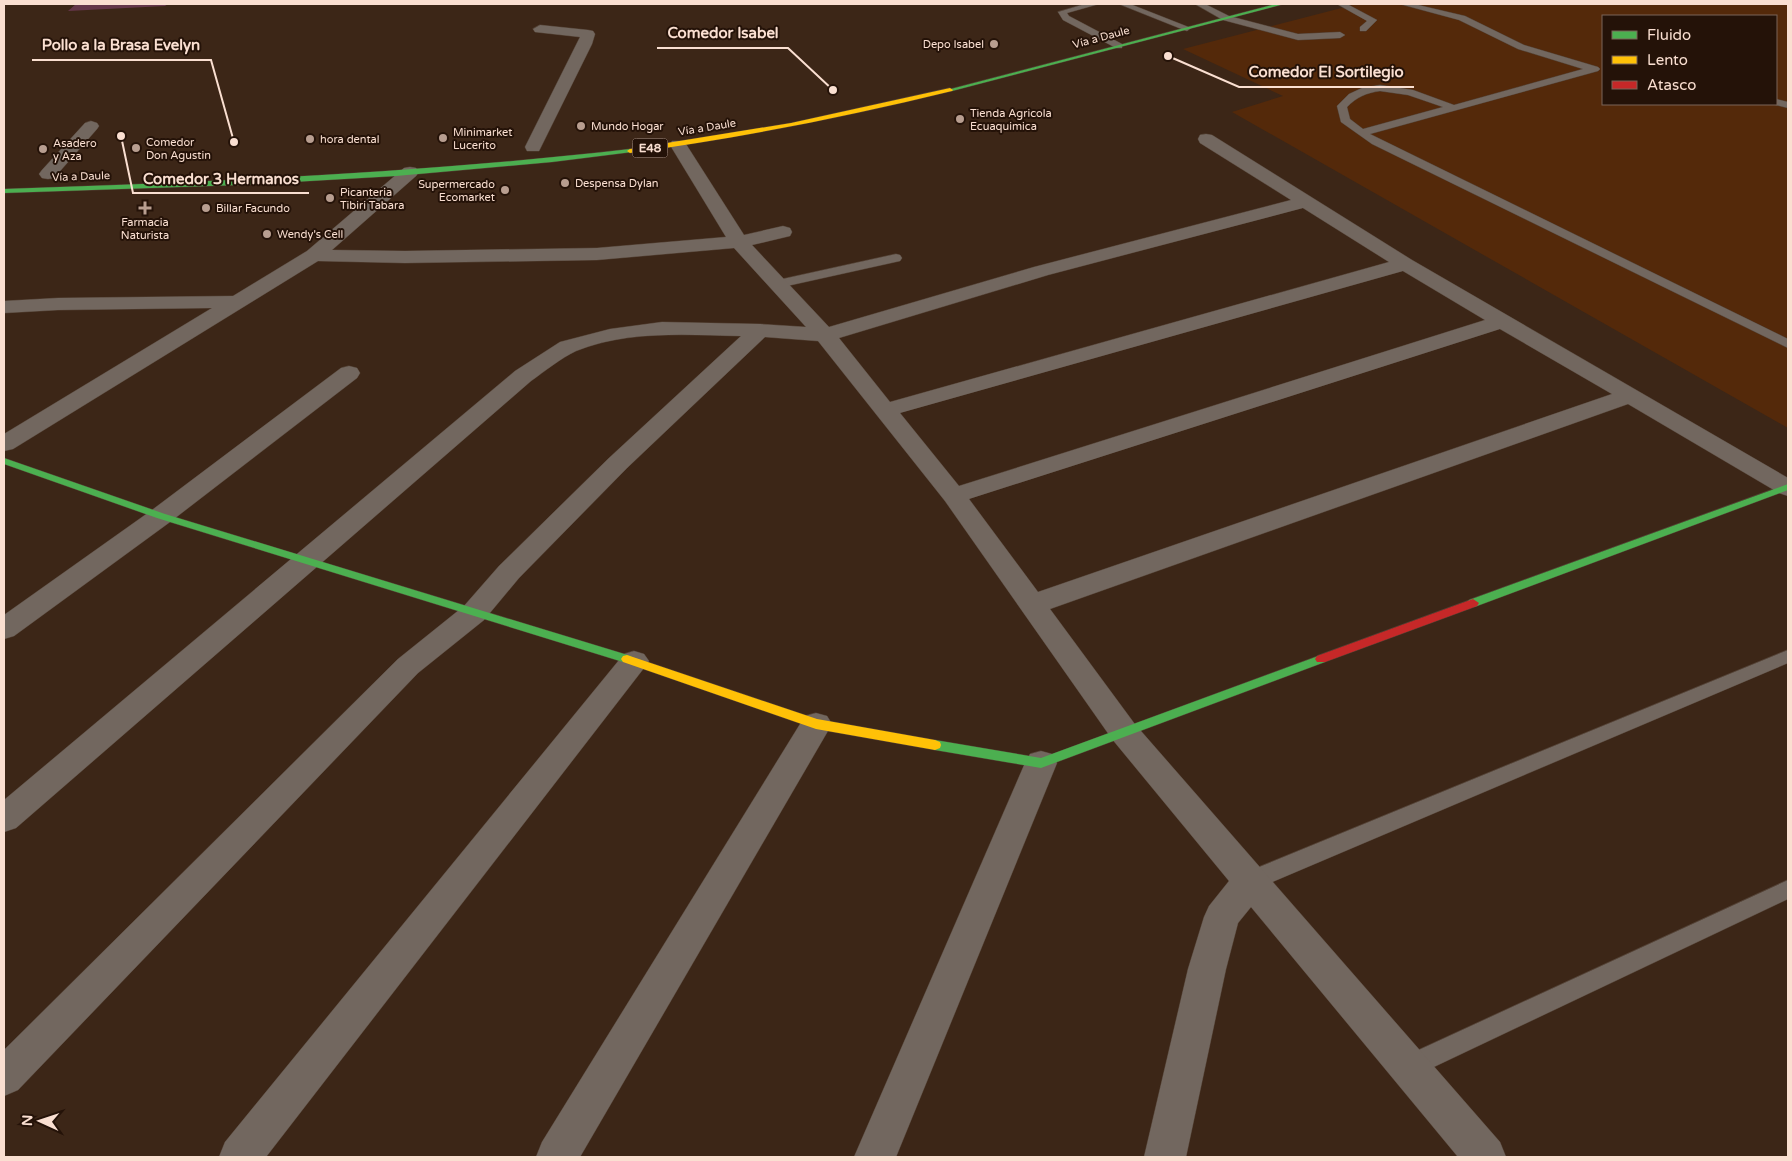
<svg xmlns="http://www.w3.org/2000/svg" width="1792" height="1161" viewBox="0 0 1792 1161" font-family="'Varela Round',sans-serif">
  <rect width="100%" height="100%" fill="#3c2617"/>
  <path fill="#54290a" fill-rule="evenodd" d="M1357 4H1788V428L1232 112 1283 96 1183 49ZM1603 16H1776V104H1603Z"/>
  <path fill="#65374a" d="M76 4H168L165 6 68 11Z"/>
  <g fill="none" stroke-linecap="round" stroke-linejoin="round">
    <defs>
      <path id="lane" d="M1085 4H1099L1067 13 1069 16 1122 44V48H1116L1063 20 1058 12Z
        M1119 4H1130L1191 28 1187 31 1184 30Z
        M1195 4H1205L1229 16 1298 34 1340 32 1345 35 1340 38 1298 40 1223 20Z
        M1337 4H1347L1377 20 1366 31H1360V27L1367 21Z
        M1400 4H1414L1465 16 1524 45 1598 67 1600 69 1598 71 1370 134 1788 339V348L1372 144 1341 122 1337 106 1349 94 1362 88 1380 85 1413 90 1454 105 1583 69 1518 49 1459 20ZM1380 91 1408 95 1443 107 1363 129 1350 119 1347 107C1357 97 1366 93 1380 91Z
        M1776 99 1788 102V108L1772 104H1776Z
        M896 254 900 255 902 258 900 261 778 288 772 284 778 280Z
        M1788 650V663L1258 888 1250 890 1242 888 1239 881 1242 874Z
        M1788 880V899L1417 1075 1408 1079 1399 1075 1395 1067 1399 1059Z"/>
      <path id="street" d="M540 25 588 30 593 31 595 34 592 44 541 147 539 151H527L525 147 580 37 535 32 533 29Z
        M91 121 97 123 99 126 97 129 54 178 48 179 42 178 39 174 42 170 85 123Z
        M1206 134 1212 135 1412 260 1788 478V496L1779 493 1628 404 1050 609 1134 723 1500 1142 1506 1157H1458L1251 907 1238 923 1226 969 1186 1157H1144L1188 969 1204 917 1209 906 1229 881 1112 739 945 501 818 341 765 337 627 468 519 578 484 620 418 673 18 1090 4 1096V1050L398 659 464 606 499 566 609 458 741 336C687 335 628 330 576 351 561 358 545 371 531 381L16 828 4 832V800L515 371 560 342 610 329 662 322 760 324 806 327 734 248 597 260 405 263 318 261 13 449 4 451V434L212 308 58 310 4 313V301L58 298 233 296 307 251 404 168 410 167 416 168 419 172 416 176 332 250 405 251 597 248 726 237 670 145 672 141H684L744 235 783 226 790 228 792 232 790 236 752 245 829 327 1034 267 1291 200 1200 143 1198 139 1200 135ZM1303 208 1389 262 890 402 839 338 1048 275ZM1403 271 1485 320 959 486 900 413ZM1500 329 1612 394 1038 592 969 499Z
        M349 366 357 368 360 373 357 378 170 522 14 636 4 639V615L152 510 341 368Z
        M634 651 644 654 649 661 644 668 266 1157H219L225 1142 624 654Z
        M816 713 827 716 832 724 580 1157H536L542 1142 805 716Z
        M1041 751 1052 754 1057 763 896 1157H854L1025 763 1030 754Z"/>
      <path id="fast" d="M1276 4H1284L952 91 947 90Z
        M630 149 632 150V152L552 162 396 176 239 185 4 193V189C213 182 422 173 630 149Z
        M4 458 165 514 631 656 633 659 631 662H623L157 518 4 464Z
        M1788 484V490L1477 606 1473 607 1467 603 1469 600Z
        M1321 655 1325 656 1327 659 1325 662 1041 768 935 750 930 748 929 745 930 742 935 740 1041 758Z"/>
      <path id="slow" d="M950 88 953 90 952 91C846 117 739 138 630 153L627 151 630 149 791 123Z
        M627 655 817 719 935 740 940 742 941 745 940 748 935 750 816 729 623 662 621 659 623 656Z"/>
      <path id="jam" d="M1473 599 1479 603 1477 606 1325 662H1317L1315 659 1317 656Z"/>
    </defs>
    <use href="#lane" stroke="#534134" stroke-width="1"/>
    <use href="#street" stroke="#534134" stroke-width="1"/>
    <use href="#fast" stroke="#534134" stroke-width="1"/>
    <use href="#slow" stroke="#534134" stroke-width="1"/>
    <use href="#jam" stroke="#534134" stroke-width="1"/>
    <use href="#lane" fill="#72675f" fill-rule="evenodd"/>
    <use href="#street" fill="#72675f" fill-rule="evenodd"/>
    <use href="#fast" fill="#4caf50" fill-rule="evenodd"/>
    <use href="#slow" fill="#ffc107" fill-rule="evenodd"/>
    <use href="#jam" fill="#c62828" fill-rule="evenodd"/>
  </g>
  <g fill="#b89e90" stroke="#241208" stroke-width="2">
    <circle cx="994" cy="44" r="5"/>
    <circle cx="960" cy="119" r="5"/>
    <circle cx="581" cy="126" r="5"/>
    <circle cx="443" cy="138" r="5"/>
    <circle cx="310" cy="139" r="5"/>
    <circle cx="136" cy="148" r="5"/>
    <circle cx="43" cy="149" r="5"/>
    <circle cx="565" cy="183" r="5"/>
    <circle cx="505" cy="190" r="5"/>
    <circle cx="330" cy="198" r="5"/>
    <path d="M142.5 200.5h5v5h5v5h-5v5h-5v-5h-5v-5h5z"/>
    <circle cx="206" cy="208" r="5"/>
    <circle cx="267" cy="234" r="5"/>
  </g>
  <g text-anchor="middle" stroke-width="4" stroke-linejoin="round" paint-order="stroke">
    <g font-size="11" fill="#fadfd1" stroke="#241208">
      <text transform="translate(1101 37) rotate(-15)" y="4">Vía a Daule</text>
      <text transform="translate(707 127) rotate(-9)" y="4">Vía a Daule</text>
      <text transform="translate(81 176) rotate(-2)" y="4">Vía a Daule</text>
    </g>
    <g font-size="11" fill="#fadfd1" stroke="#241208" text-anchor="start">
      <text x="984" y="48" text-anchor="end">Depo Isabel</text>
      <text x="970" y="117">Tienda Agricola<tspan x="970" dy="13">Ecuaquimica</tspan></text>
      <text x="591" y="130">Mundo Hogar</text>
      <text x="453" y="136">Minimarket<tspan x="453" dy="13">Lucerito</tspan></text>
      <text x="320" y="143">hora dental</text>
      <text x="146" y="146">Comedor<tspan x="146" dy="13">Don Agustin</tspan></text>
      <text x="53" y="147">Asadero<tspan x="53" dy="13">y Aza</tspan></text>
      <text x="575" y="187">Despensa Dylan</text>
      <text x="495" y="188" text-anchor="end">Supermercado<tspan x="495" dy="13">Ecomarket</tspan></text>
      <text x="340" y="196">Picanteria<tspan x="340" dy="13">Tibiri Tabara</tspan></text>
      <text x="216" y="212">Billar Facundo</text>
      <text x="145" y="226" text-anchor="middle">Farmacia<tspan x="145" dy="13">Naturista</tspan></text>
      <text x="277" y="238">Wendy's Cell</text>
    </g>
    <rect fill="#241208" stroke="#baa295" stroke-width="1" x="632.5" y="138.5" width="35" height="19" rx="4"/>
    <g font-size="12" font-weight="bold" fill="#fadfd1">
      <text x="650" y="152">E48</text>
    </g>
  </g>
  <path fill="none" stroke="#fadfd1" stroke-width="2" d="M833 90L788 48H657M234 142L211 60H32M1168 56L1239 87H1414M121 136L133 193H309"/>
  <g fill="#fadfd1" stroke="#241208" stroke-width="2">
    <circle cx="833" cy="90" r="5"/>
    <circle cx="234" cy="142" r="5"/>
    <circle cx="1168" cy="56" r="5"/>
    <circle cx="121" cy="136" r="5"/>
  </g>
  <g font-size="15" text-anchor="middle" font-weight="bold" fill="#fadfd1" stroke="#241208" stroke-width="4" stroke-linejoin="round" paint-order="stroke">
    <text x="723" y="38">Comedor Isabel</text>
    <text x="121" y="50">Pollo a la Brasa Evelyn</text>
    <text x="1326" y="77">Comedor El Sortilegio</text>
    <text x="221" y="184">Comedor 3 Hermanos</text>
  </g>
  <rect width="1792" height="1161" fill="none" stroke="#fadfd1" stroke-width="10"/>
  <rect x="1602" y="15" width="175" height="90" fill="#241208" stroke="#7a6458"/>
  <rect x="1612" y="31" width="25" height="8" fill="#4caf50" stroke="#7a6458"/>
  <text x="1647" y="40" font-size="15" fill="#fadfd1">Fluido</text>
  <rect x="1612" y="56" width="25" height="8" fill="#ffc107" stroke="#7a6458"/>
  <text x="1647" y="65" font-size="15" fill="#fadfd1">Lento</text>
  <rect x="1612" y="81" width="25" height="8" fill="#c62828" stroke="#7a6458"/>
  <text x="1647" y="90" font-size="15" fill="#fadfd1">Atasco</text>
  <g transform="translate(40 1121) rotate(273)" stroke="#241208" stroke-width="4" paint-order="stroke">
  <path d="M0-4L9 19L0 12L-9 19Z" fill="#fadfd1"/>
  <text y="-8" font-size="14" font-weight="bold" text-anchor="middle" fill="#fadfd1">N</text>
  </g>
</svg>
